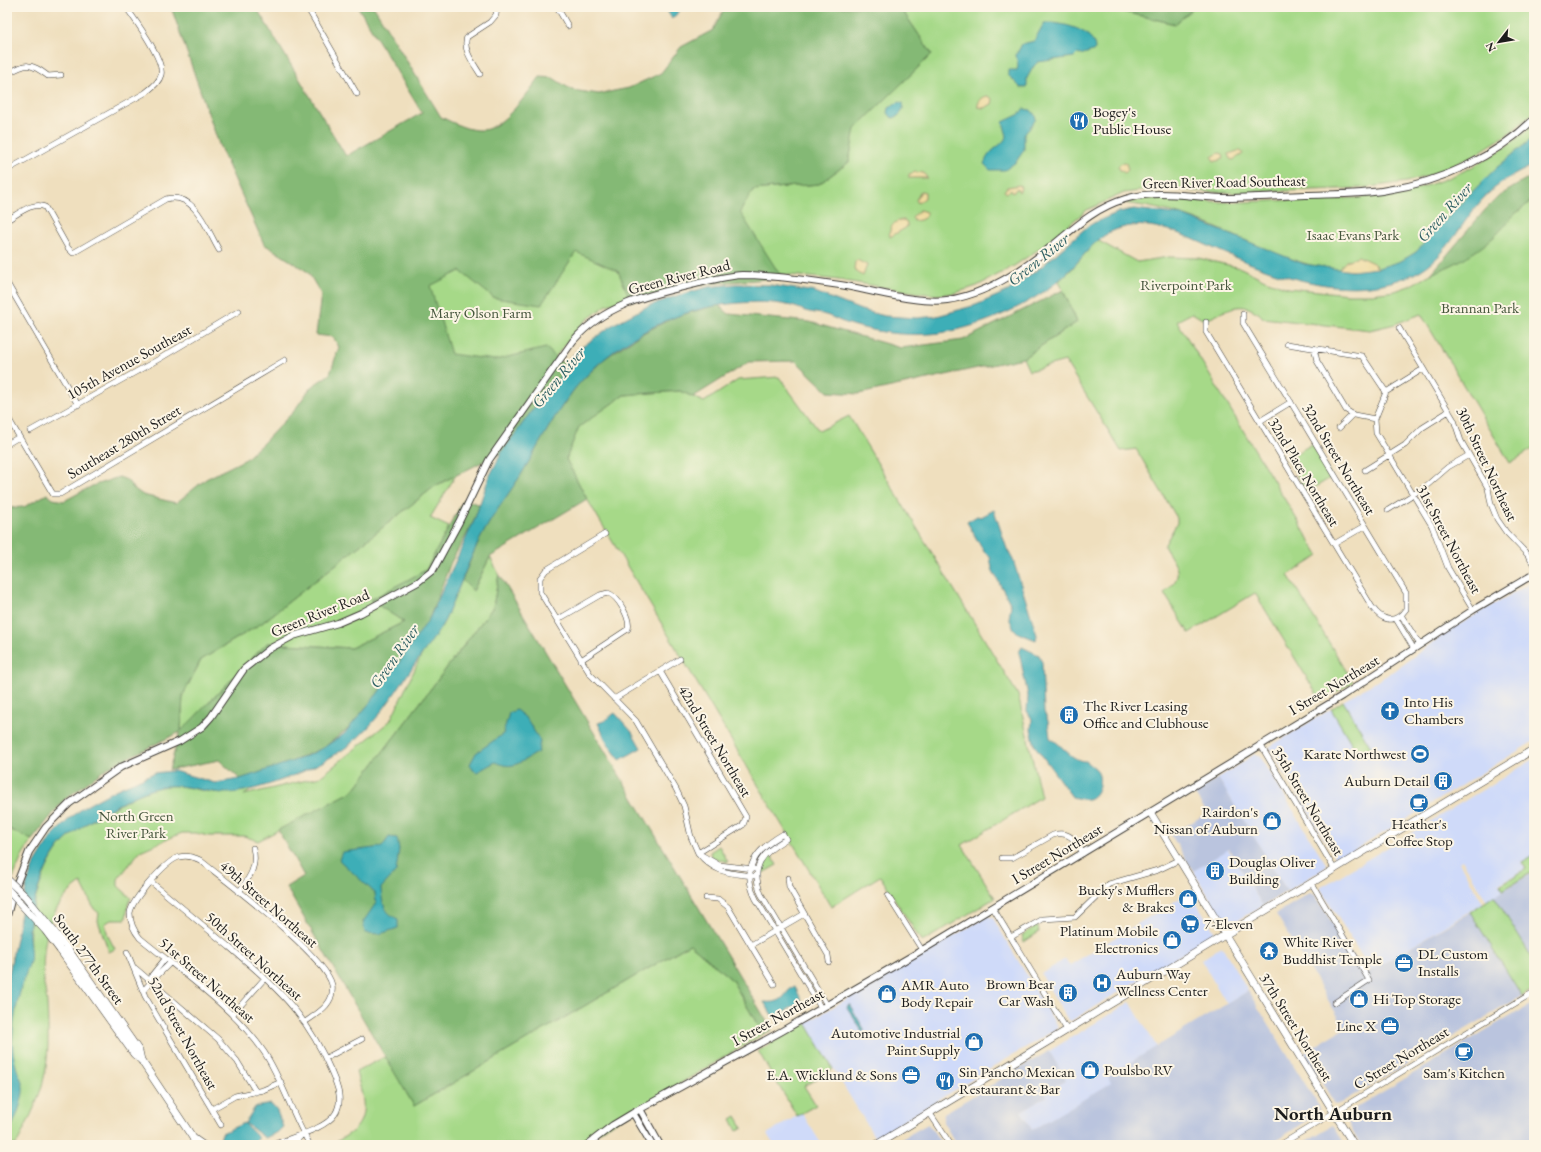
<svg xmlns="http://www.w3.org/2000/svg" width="1541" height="1152" viewBox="0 0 1541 1152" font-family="'EB Garamond',serif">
  <rect width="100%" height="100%" fill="#fcf5e5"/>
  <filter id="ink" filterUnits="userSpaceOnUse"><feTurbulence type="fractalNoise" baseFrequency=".025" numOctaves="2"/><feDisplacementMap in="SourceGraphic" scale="8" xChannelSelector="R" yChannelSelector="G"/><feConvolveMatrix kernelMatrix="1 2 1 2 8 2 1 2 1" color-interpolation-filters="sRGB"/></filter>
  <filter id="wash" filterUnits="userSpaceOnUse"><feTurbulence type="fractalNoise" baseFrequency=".012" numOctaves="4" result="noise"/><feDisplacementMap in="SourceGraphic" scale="16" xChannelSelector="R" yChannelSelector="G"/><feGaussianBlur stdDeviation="0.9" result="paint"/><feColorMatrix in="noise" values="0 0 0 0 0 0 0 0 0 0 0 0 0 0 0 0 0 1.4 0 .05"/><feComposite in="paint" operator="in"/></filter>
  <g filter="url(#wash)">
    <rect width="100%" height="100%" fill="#efdfbe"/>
    <path fill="#cfdaf9" d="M1532 582H1534V741L1339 860 1336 859 1269 747 1331 709 1359 756 1372 749 1343 701 1389 674 1450 630Z
      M1255 754 1260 756 1326 864 1325 868 1287 891 1218 778Z
      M1534 759V855L1521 862 1525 869 1499 884 1503 891 1487 901 1462 860 1459 862 1483 903 1371 971 1320 888Z
      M1228 849 1263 906 1228 925 1225 923 1193 871Z
      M1190 892 1214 931V935L1089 1010 1071 1021 1068 1020 1041 974 1065 959 1070 965Z
      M988 916 993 918 1058 1028 875 1138 806 1023Z
      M1221 947 1223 948 1248 991 1227 1004 1201 960Z
      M1130 1002 1157 1047 1108 1076 1112 1083 1032 1130 1021 1111 1047 1096 1045 1092 1066 1080 1049 1051Z
      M802 1113 822 1145H774L767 1134Z"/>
    <path fill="#bac4de" d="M1218 778 1287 891 1263 906 1229 849 1193 871 1171 835 1207 813 1194 793Z
      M1534 872V961L1494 896Z
      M1310 893 1315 895 1364 975 1470 912 1522 996 1337 1105 1335 1104 1304 1053 1345 1028 1276 914Z
      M1248 991 1320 1108 1318 1114 1269 1145H957L943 1122V1116L946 1112 1049 1051 1066 1080 1045 1092 1047 1096 1021 1111 1032 1130 1111 1083 1108 1076Z
      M1534 1003V1145H1360L1344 1115 1518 1011 1519 1012Z
      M928 1124 943 1145H891L926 1125Z
      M1333 1125 1345 1145H1299Z"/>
    <path fill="#a6d988" stroke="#617a52" d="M900 7H970L972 10 977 7H1104L1175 24 1195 7H1534V112L1511 132 1475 155 1428 176 1406 182 1362 188 1233 193 1155 189 1124 193 1087 210 1039 249 1014 266 977 286 955 293 937 295 919 293 839 280 731 269 607 305 585 321 565 344 488 451 363 285 740 212 753 190 819 184 849 162 854 129 932 54Z
      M1534 124V137C1509 157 1484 179 1462 202 1446 219 1432 242 1412 255 1350 298 1265 247 1205 223 1180 213 1151 206 1123 203 1156 195 1186 200 1220 202 1246 203 1272 200 1298 200 1324 199 1351 199 1377 196 1434 190 1491 163 1534 124Z
      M1534 191V448L1510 463 1421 314 1395 324 1370 330 1263 318C1260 313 1256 312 1251 309 1232 301 1221 316 1204 320L1192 313 1177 321 1319 556 1288 575 1353 682 1321 701 1255 593 1189 633 1164 593C1186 574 1177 568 1164 546L1177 523V518L1136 449 1121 451 1065 361 1029 371 1023 358 1077 322 1059 281 1071 270 1097 240 1137 262 1169 257 1198 258 1241 268 1265 280 1288 288 1348 294H1372L1395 291 1409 286 1438 270Z
      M779 377 819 431 849 416 1018 695 1041 797 962 845 995 898 922 942 880 876 831 907 587 499 566 460 578 427 624 395 680 391 704 402 738 380Z
      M1312 444 1332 477 1307 492 1287 459Z
      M456 475 430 518 449 527 426 570 371 600 404 622 351 648 267 643 181 732 183 695 201 660 262 623 435 486Z
      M490 557 499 574 493 607 353 791 258 841 244 836H208L196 833H182L140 851 118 879V886L131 898 128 905 126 919H112L105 924 108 936 115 949 109 952 98 921 99 913 94 909 81 883C47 906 41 946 44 984 45 991 47 998 47 1005 48 1023 49 1042 47 1060 44 1091 30 1118 16 1145H7V975L10 970 12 956 30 945C27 916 43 864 63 843 77 828 97 817 115 807 131 798 148 788 166 786 179 784 192 789 205 791 221 794 237 792 253 789L244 795 320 777 390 721 423 652 443 624 462 580 473 591Z
      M1343 701 1372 749 1359 756 1331 709Z
      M7 828 32 840 23 854 13 878 7 872Z
      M719 846 728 862 711 857 710 852Z
      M771 855 777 865 761 874 763 864Z
      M1534 855V871L1503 890 1500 885 1526 869 1522 862Z
      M1494 896 1534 961V989L1522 996 1470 912Z
      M1038 925 1039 932 1024 942 1022 935Z
      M690 944 732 980 763 1034 577 1145H332C338 1140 347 1136 353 1131 371 1115 361 1091 356 1072L386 1056 414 1106Z
      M806 1023 833 1069 804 1086 816 1105 797 1116 758 1051Z
      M736 1116 743 1128 737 1131 731 1119Z"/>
    <path fill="#84b974" stroke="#506a48" d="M171 7H256L346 156 422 113 358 7H374L441 117C454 123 468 131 482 130 503 129 528 92 540 77L553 78 572 90 599 94 629 88 661 73 681 47 713 30 725 7H900L932 54 855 129 849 162 819 184 753 190 740 212 782 278 689 285 631 301 618 271 576 252 541 305 494 298 460 271 430 286 451 354 495 360 546 348 565 365 553 389 533 409 502 452 435 486 262 623 201 660 183 695 181 731 267 643 351 648 404 622 370 600 426 570 464 499 480 505 472 525 451 562 429 619 422 630 378 693 350 727 323 748 277 768 240 779 219 760 169 770 180 732 107 768 64 800 32 840 7 828V508L24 507 47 494 53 499 64 501 92 486 119 477 127 480 133 488 143 495 176 503 206 479 246 459 263 443 294 411 311 387 330 374 339 347 333 337 316 335 321 294 308 272 264 244 220 147Z
      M1104 7H1195L1175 24Z
      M1534 175V198C1527 206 1517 211 1511 218 1508 222 1506 225 1503 228 1482 250 1459 263 1431 274L1485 210 1499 196Z
      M1063 290 1077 322 1023 358 859 394 828 392 796 361 749 362 693 397 680 391 624 395 579 427 566 459 587 499 490 557 473 591 462 580 478 542 494 514 519 478 556 415 578 384 604 359 641 334 677 316 718 305 729 314 810 322 901 348 963 340Z
      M499 574 772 1030 763 1034 732 980 690 944 414 1106 286 887 304 876 278 830 353 791 493 607Z"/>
    <path fill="#eeda9e" stroke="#857b5d" d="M988 96 993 99 992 104 984 108 978 107C977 102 983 96 988 96Z
      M1238 151H1241L1243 154 1233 160 1230 159 1228 154Z
      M1219 153 1223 154 1224 157 1218 161H1214L1212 157Z
      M1123 162 1126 163 1128 170 1125 173 1120 170 1118 166Z
      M916 172 924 173 927 178H909V174Z
      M1020 185 1021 188 1019 192 1017 188 1013 193 1011 189 1007 193 1004 191 1007 187Z
      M921 191 925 192V198L918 203 916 200Z
      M920 210 926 212V217L920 220 914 221 912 217Z
      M904 220 907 223V227L890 237C888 228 894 220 904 220Z
      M1358 256 1373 263 1378 268 1358 271 1338 270 1346 261Z
      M857 260 867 265 863 276 854 270 855 262Z"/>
    <path fill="#3daeb7" stroke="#2c656a" d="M665 7H683L672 19Z
      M1044 23C1060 22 1095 29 1095 49L1093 51 1080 55 1077 54 1074 57 1038 62 1034 66 1027 78V87L1021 88 1008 75V70H1017L1018 66 1016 55 1022 44 1034 41Z
      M899 102 903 103C905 110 899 118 892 118L888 113 889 108Z
      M1023 109 1031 110 1035 115 1036 119 1024 135V150L1016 162 1005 170H990L984 164C990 147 1000 149 1007 136L1003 122 1020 114Z
      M1534 137V165C1515 174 1496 184 1481 201 1457 228 1445 262 1409 276 1343 303 1273 274 1213 248 1186 236 1152 219 1121 228 1095 235 1084 258 1065 275 1033 305 974 331 930 334 901 336 873 332 846 323 839 321 833 317 826 315 819 313 812 313 805 311 802 310 799 308 795 307 766 298 719 303 690 312 644 326 598 357 569 396 550 422 536 451 519 478 505 499 490 519 479 541 466 567 457 594 445 620 437 636 425 649 415 664 394 693 377 724 348 746 320 767 265 790 230 793 208 794 188 784 166 786 139 789 73 827 57 850 43 869 31 906 29 930 28 941 32 951 30 962 28 969 25 975 23 982 18 998 14 1017 13 1034 12 1045 13 1056 16 1066 18 1073 22 1079 23 1086 25 1099 13 1125 7 1137V984L27 883 34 865 52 836 68 820 84 807 115 790 154 773 174 771 215 783 240 779 302 758 323 748 344 734 378 693 429 619 474 521 489 477 502 452 533 409 556 385 569 359 582 347 614 324 646 307 676 296 708 287 736 284 770 285 815 292 861 310 885 316 917 318 937 316 976 305 1008 291 1041 267 1089 225 1119 212 1134 209 1182 215 1304 264 1352 271 1378 268 1401 261 1416 252 1462 202 1495 169Z
      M994 510 1007 549 1013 560 1037 635 1036 640 1018 633 1014 629 1009 618 1011 605 992 569 990 557 984 552 967 522 977 516 981 517Z
      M1022 647 1039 655 1042 662 1044 712 1048 721 1050 738C1062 744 1072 762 1086 761 1089 764 1093 766 1096 769 1103 778 1099 796 1088 799 1083 800 1077 798 1072 797L1035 746 1031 730 1032 719 1027 711 1028 696 1019 652Z
      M516 710 527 719 540 741 538 752C521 761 514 771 495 762L477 772 473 770 470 764 476 753 503 734 509 713Z
      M615 713 632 732 641 748 620 760 607 743 598 723 604 721Z
      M389 837 397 838 399 849 396 872 381 888C382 903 384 913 398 919V928L380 934 365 933 363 922 376 903 375 893 339 860 342 852 382 847Z
      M795 987 802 1001 776 1017 772 1015 764 1002C788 1004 782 991 795 987Z
      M849 1004 864 1029V1031H862L847 1007Z
      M271 1104 277 1111 283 1127 278 1132 265 1138 245 1123 255 1107Z
      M244 1123 259 1138 251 1145H221L220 1140 222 1133Z"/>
  </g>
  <g filter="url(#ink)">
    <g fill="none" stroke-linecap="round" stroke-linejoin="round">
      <defs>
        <path id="minor" d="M307 7 357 94
          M557 7 568 26
          M7 74C27 63 29 62 48 76L61 75
          M480 74C474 64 462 49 467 37L490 22 496 15 497 7
          M7 170 145 93C151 88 159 83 161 75 165 60 135 20 126 7
          M7 220C18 214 33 201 45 207L68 248 73 253 166 199C195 191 207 230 219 250
          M7 283 78 405
          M1206 322V332L1372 607C1382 621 1395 625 1406 609V593L1243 323V314
          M1399 328 1454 420 1461 441 1488 488 1491 504 1497 519 1506 532 1527 554 1534 565
          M1287 344 1362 356 1386 392
          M1314 348 1317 361 1346 410 1354 415 1375 419 1376 433 1432 526 1448 568 1473 610
          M7 416 50 489 53 494H60L285 360
          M1375 419 1386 392 1423 369
          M1260 421 1291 402
          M1339 428 1352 415
          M30 431 159 359 239 311
          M7 444 19 437
          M1365 470 1405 445 1422 428 1449 411
          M1388 510 1425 487 1448 467 1469 455
          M605 534 546 570 540 578V592L590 674 636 721 676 789 684 806 691 837 698 853 743 825 746 817 660 671
          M1334 544 1365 526
          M1401 615 1420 645
          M1396 619 1414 649
          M557 620 600 595 608 593C618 596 631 619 628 629L581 660
          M614 699 680 659
          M1260 744 1335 870
          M1002 858H1012L1053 835C1069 830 1075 840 1083 853
          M753 876C729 873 714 873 698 853L719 865 754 869
          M788 878 789 887 828 955 829 962
          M151 882C177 903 202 925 228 946 275 986 306 1012 331 1071 337 1085 344 1100 335 1114 325 1130 290 1137 273 1145
          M1312 884 1369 980 1334 1003
          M239 892C249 878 258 867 253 848
          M888 896 922 950
          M706 898 718 899 728 907 774 984
          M993 908 1067 1030
          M1011 937 1043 919 1075 917 1109 884 1158 870 1179 860
          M751 945 804 914
          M127 952 145 996 221 1125
          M165 959 152 975 151 982 170 963
          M135 968 218 1039 237 1061 256 1092
          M143 991 151 982
          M821 1008 756 899C740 868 757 849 783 834L786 839C762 853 750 866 761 894L827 1005
          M232 1015 265 978
          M305 1022C318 1013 335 1004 332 985 326 956 227 882 200 860 194 857 187 855 179 857 166 861 132 899 130 913 130 922 134 931 140 938 180 971 235 1009 264 1052 283 1081 292 1115 310 1145
          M326 1058 362 1039
          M212 1109 235 1096 263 1090 281 1082
          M929 1112 951 1145
          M286 1145 297 1140 302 1135
          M1280 1145 1534 992"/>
        <path id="tertiary" d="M7 916 13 893 29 852 46 827 70 803 121 767 180 741 202 727 211 717 244 669 269 649 293 636 338 623 361 613 418 582 433 570 459 522 489 460 573 341C603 306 647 295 691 285 708 281 725 276 742 275 774 275 808 280 840 285 870 290 918 304 947 300 984 295 1023 270 1052 246 1075 227 1095 208 1125 199 1157 189 1189 197 1222 198 1250 198 1277 196 1305 195 1332 194 1360 195 1387 190 1441 182 1495 157 1534 119
          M640 1109 660 1145
          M633 1113 652 1145
          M587 1145 613 1125 633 1113 782 1031 929 946 1342 696 1473 610 1534 574"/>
        <path id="secondary" d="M1150 812 1354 1145
          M65 945 139 1051 141 1060
          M60 950 134 1054 141 1060 193 1138 195 1145
          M193 1138 203 1145
          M876 1145 1534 749"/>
      </defs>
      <use href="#minor" stroke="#3c3934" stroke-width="6"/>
      <use href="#tertiary" stroke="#3c3934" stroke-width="8"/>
      <use href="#secondary" stroke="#3c3934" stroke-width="8"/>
      <use href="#minor" stroke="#fff" stroke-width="5"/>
      <use href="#tertiary" stroke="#fff" stroke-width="6"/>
      <use href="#secondary" stroke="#fff" stroke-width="7"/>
      <defs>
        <path id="secondary-bridge" d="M7 879 26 897 65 945
          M7 889 45 930 60 950"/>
      </defs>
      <use href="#secondary-bridge" stroke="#3c3934" stroke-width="8" stroke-linecap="butt"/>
      <use href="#secondary-bridge" stroke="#fff" stroke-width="7"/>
    </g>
  </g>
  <defs>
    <symbol id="restaurant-disc" viewBox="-11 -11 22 22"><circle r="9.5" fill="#1f6fb2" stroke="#fcf5e5"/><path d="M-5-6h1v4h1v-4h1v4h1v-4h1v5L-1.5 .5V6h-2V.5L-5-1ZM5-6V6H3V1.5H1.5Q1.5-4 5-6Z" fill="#fff"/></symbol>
    <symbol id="church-disc" viewBox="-11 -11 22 22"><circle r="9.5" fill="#1f6fb2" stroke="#fcf5e5"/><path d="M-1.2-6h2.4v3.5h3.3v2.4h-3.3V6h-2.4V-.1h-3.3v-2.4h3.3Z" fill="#fff"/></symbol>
    <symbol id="building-disc" viewBox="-11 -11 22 22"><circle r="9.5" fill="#1f6fb2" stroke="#fcf5e5"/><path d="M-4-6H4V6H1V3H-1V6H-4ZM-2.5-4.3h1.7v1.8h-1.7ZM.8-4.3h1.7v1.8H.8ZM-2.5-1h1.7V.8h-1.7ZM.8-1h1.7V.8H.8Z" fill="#fff"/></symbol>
    <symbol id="stadium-disc" viewBox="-11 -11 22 22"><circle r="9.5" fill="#1f6fb2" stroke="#fcf5e5"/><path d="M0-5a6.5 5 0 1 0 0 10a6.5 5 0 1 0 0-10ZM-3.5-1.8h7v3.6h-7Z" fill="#fff"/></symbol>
    <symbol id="cafe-disc" viewBox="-11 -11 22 22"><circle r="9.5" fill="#1f6fb2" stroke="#fcf5e5"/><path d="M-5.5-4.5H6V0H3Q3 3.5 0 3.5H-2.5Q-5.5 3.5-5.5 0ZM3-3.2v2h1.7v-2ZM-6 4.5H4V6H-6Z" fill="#fff"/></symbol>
    <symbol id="shop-disc" viewBox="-11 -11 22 22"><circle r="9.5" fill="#1f6fb2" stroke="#fcf5e5"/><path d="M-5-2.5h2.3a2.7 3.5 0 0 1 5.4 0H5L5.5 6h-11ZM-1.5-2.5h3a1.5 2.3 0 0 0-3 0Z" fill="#fff"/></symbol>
    <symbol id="supermarket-disc" viewBox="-11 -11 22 22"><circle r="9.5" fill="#1f6fb2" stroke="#fcf5e5"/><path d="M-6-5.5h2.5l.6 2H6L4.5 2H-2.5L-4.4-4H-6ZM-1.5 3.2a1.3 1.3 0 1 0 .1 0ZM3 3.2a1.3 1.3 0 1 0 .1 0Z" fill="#fff"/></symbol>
    <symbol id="temple-disc" viewBox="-11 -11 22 22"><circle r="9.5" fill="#1f6fb2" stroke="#fcf5e5"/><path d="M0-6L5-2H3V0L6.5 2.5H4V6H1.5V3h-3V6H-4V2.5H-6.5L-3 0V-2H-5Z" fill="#fff"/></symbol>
    <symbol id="office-disc" viewBox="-11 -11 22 22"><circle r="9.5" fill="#1f6fb2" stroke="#fcf5e5"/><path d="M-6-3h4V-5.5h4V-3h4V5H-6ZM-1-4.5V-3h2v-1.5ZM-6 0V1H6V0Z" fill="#fff"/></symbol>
    <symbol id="hospital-disc" viewBox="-11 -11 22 22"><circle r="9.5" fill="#1f6fb2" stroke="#fcf5e5"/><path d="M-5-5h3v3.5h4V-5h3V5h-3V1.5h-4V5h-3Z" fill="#fff"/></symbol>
  </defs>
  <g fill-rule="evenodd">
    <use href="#restaurant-disc" x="1068" y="110" width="22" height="22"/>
    <use href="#church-disc" x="1379" y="700" width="22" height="22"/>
    <use href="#building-disc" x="1058" y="704" width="22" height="22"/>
    <use href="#stadium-disc" x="1409" y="743" width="22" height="22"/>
    <use href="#building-disc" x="1432" y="770" width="22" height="22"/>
    <use href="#cafe-disc" x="1408" y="792" width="22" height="22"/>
    <use href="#shop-disc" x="1261" y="810" width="22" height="22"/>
    <use href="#building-disc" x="1204" y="860" width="22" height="22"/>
    <use href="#shop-disc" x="1177" y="888" width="22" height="22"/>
    <use href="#supermarket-disc" x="1179" y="913" width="22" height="22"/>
    <use href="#shop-disc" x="1161" y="929" width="22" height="22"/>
    <use href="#temple-disc" x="1258" y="940" width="22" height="22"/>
    <use href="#office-disc" x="1393" y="952" width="22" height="22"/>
    <use href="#hospital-disc" x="1091" y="972" width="22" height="22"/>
    <use href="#building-disc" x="1057" y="982" width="22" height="22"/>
    <use href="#shop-disc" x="876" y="983" width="22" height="22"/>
    <use href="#shop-disc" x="1348" y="988" width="22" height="22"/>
    <use href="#office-disc" x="1379" y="1015" width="22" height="22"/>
    <use href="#shop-disc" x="963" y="1031" width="22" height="22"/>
    <use href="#cafe-disc" x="1453" y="1041" width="22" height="22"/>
    <use href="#shop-disc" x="1079" y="1059" width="22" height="22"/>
    <use href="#office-disc" x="900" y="1064" width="22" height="22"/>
    <use href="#restaurant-disc" x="934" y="1070" width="22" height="22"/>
  </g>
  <g text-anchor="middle" stroke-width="4" stroke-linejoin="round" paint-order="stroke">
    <g font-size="15" fill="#1c1c1c" stroke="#fcf5e5" text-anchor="start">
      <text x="1093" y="117">Bogey's<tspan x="1093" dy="17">Public House</tspan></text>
      <text x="1404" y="707">Into His<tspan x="1404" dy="17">Chambers</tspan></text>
      <text x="1083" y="711">The River Leasing<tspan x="1083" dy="17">Office and Clubhouse</tspan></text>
      <text x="1406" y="759" text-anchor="end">Karate Northwest</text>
      <text x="1429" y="786" text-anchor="end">Auburn Detail</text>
      <text x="1258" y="817" text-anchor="end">Rairdon's<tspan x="1258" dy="17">Nissan of Auburn</tspan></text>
      <text x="1419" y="829" text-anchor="middle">Heather's<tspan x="1419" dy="17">Coffee Stop</tspan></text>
      <text x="1229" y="867">Douglas Oliver<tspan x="1229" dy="17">Building</tspan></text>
      <text x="1174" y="895" text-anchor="end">Bucky's Mufflers<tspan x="1174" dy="17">&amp; Brakes</tspan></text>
      <text x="1204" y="929">7-Eleven</text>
      <text x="1158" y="936" text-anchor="end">Platinum Mobile<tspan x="1158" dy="17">Electronics</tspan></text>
      <text x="1283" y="947">White River<tspan x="1283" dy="17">Buddhist Temple</tspan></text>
      <text x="1418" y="959">DL Custom<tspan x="1418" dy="17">Installs</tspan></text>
      <text x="1116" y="979">Auburn Way<tspan x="1116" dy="17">Wellness Center</tspan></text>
      <text x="1054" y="989" text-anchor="end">Brown Bear<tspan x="1054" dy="17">Car Wash</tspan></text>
      <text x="901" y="990">AMR Auto<tspan x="901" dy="17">Body Repair</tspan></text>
      <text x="1373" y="1004">Hi Top Storage</text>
      <text x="1376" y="1031" text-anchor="end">Line X</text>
      <text x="960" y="1038" text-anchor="end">Automotive Industrial<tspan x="960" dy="17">Paint Supply</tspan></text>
      <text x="1104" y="1075">Poulsbo RV</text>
      <text x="959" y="1077">Sin Pancho Mexican<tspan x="959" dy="17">Restaurant &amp; Bar</tspan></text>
      <text x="1464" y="1078" text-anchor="middle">Sam's Kitchen</text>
      <text x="897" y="1080" text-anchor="end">E.A. Wicklund &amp; Sons</text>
    </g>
    <g font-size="15" fill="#1c1c1c" stroke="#fcf5e5">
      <text transform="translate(1224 182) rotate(-1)" y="5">Green River Road Southeast</text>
      <text transform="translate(679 277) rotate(-14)" y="5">Green River Road</text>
      <text transform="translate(129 362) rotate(-29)" y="5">105th Avenue Southeast</text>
      <text transform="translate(124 442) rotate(-31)" y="5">Southeast 280th Street</text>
      <text transform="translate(1339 459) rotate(59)" y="5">32nd Street Northeast</text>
      <text transform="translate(1487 464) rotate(65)" y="5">30th Street Northeast</text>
      <text transform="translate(1304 472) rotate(59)" y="5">32nd Place Northeast</text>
      <text transform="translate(1449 539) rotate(62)" y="5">31st Street Northeast</text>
      <text transform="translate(320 613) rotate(-22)" y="5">Green River Road</text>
      <text transform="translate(1334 685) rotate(-31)" y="5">I Street Northeast</text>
      <text transform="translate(715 741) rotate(59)" y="5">42nd Street Northeast</text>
      <text transform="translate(1308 801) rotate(59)" y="5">35th Street Northeast</text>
      <text transform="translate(1057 854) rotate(-31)" y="5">I Street Northeast</text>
      <text transform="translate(269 904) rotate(41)" y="5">49th Street Northeast</text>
      <text transform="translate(254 956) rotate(42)" y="5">50th Street Northeast</text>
      <text transform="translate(89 959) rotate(54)" y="5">South 277th Street</text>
      <text transform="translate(207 980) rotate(41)" y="5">51st Street Northeast</text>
      <text transform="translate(778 1017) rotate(-29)" y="5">I Street Northeast</text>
      <text transform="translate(1296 1027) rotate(58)" y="5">37th Street Northeast</text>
      <text transform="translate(183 1033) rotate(61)" y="5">52nd Street Northeast</text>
      <text transform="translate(1401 1058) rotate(-31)" y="5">C Street Northeast</text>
    </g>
    <g font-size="15" fill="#45553c" stroke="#fcf5e5">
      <text x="1353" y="240">Isaac Evans Park</text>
      <text x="1186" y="290">Riverpoint Park</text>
      <text x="1480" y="313">Brannan Park</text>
      <text x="481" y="318">Mary Olson Farm</text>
      <text x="136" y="821">North Green<tspan x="136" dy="17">River Park</tspan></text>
    </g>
    <g font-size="16" font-style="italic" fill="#2b5e62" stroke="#fcf5e5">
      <text transform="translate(1444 212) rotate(-48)" y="6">Green River</text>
      <text transform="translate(1038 259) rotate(-39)" y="6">Green River</text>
      <text transform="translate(558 377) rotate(-50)" y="6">Green River</text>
      <text transform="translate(394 656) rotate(-55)" y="6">Green River</text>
    </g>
    <g font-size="19" font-weight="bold" fill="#1c1c1c" stroke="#fcf5e5">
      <text x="1333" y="1120">North Auburn</text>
    </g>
  </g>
  <rect width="1541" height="1152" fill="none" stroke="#fcf5e5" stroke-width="24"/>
  <g transform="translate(1499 42) rotate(239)" stroke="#fcf5e5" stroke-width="3" paint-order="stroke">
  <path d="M0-3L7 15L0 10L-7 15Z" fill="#1c1c1c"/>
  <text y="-6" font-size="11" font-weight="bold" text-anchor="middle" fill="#1c1c1c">N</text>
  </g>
</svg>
